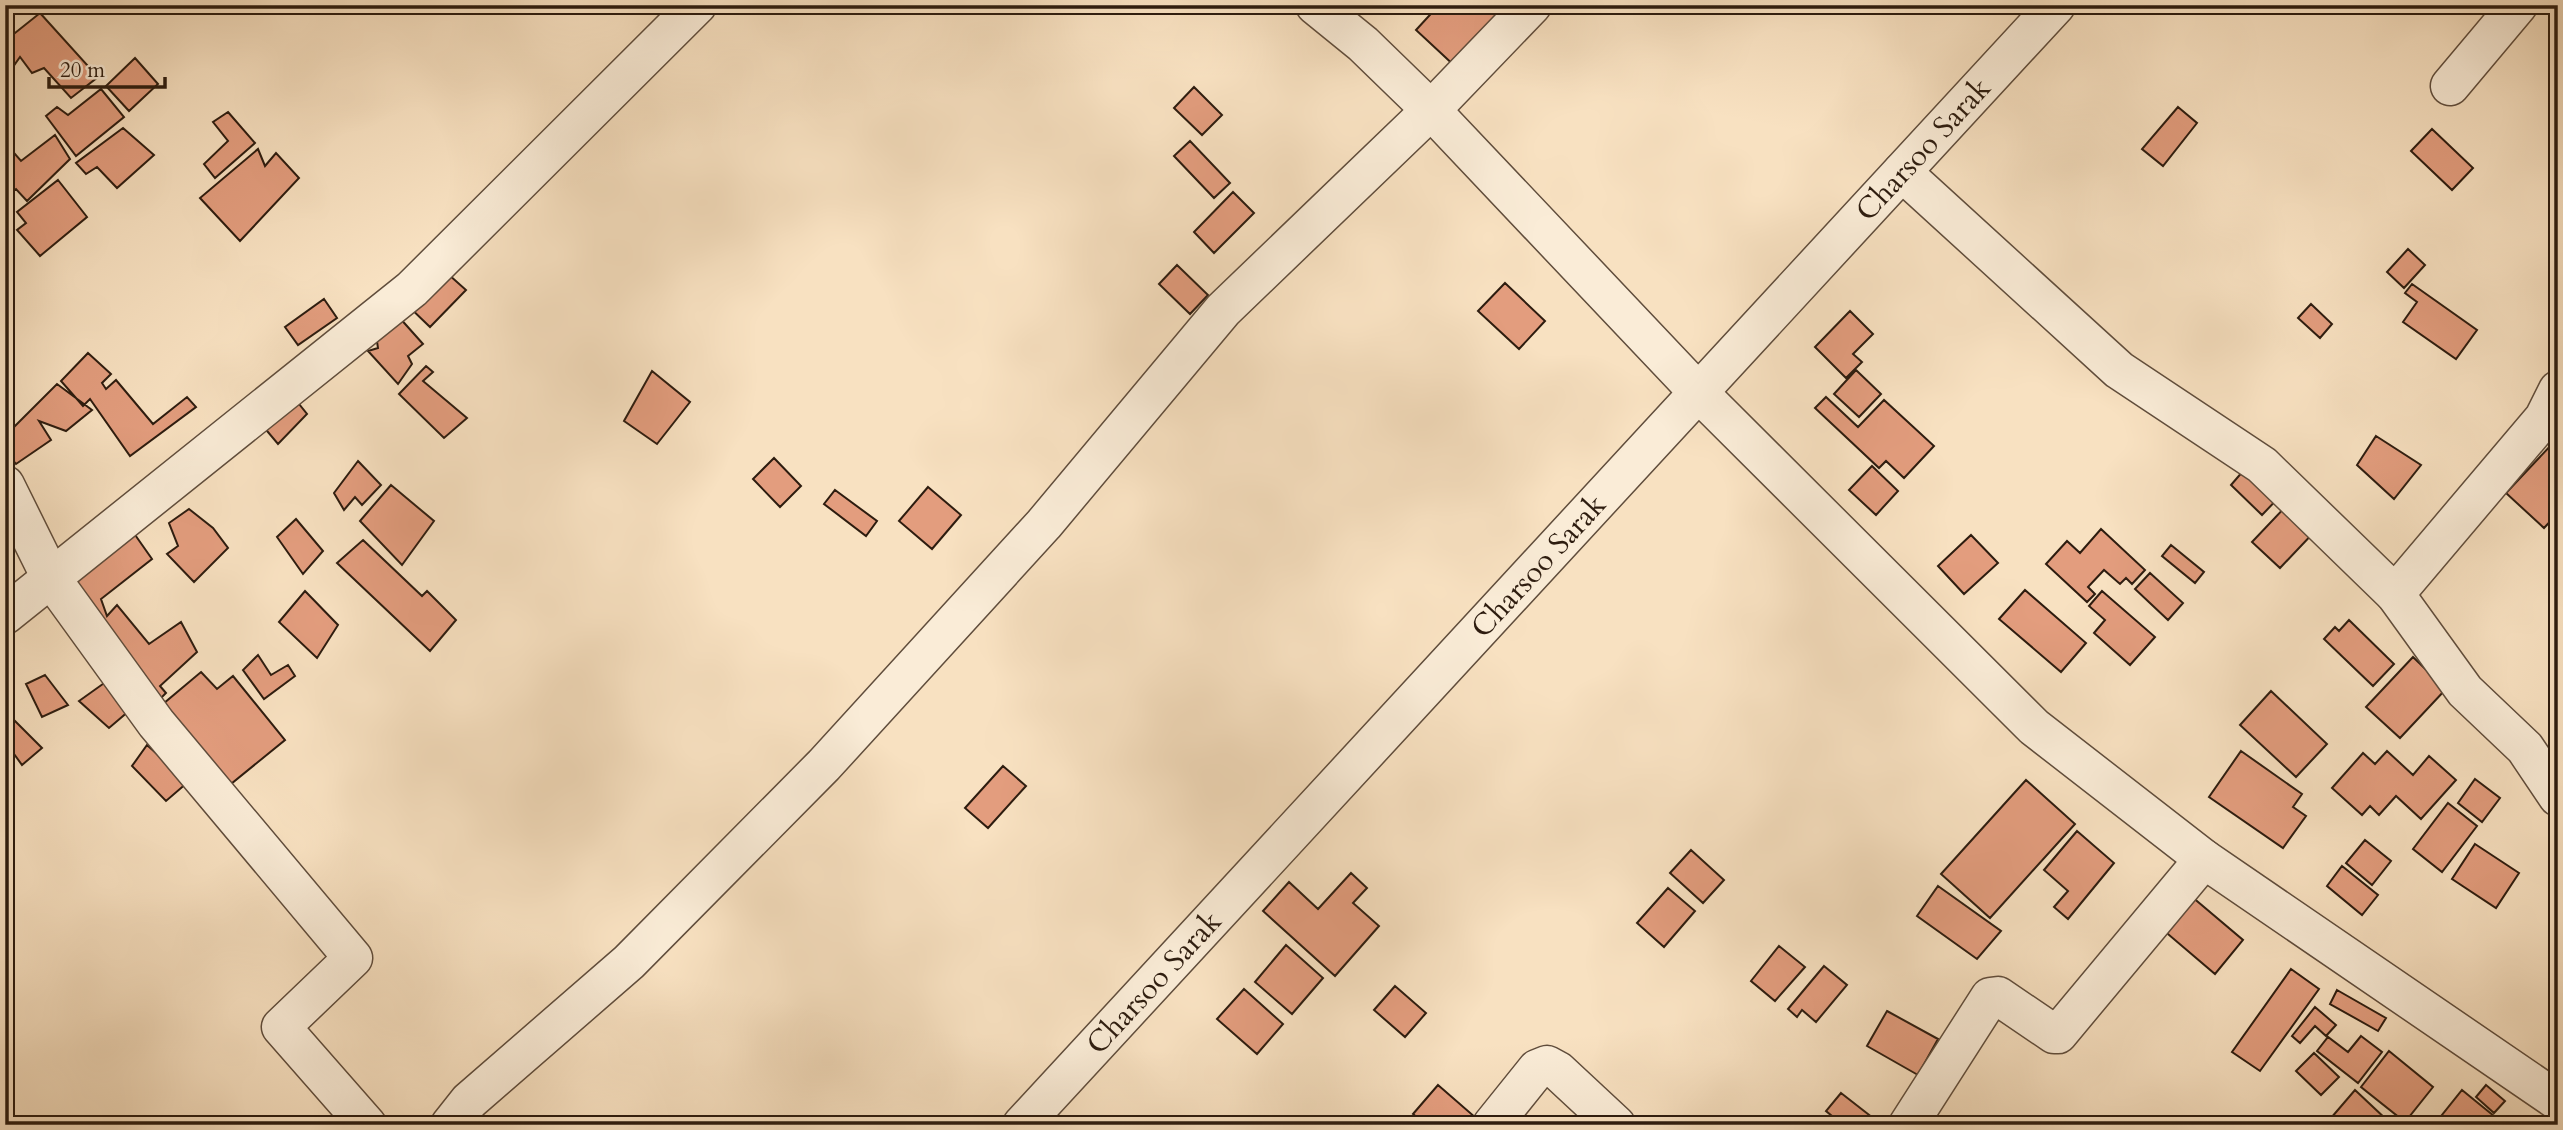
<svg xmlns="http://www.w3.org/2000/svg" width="2563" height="1130" viewBox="0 0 2563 1130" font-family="Cardo,serif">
  <rect width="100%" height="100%" fill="#f8e1c1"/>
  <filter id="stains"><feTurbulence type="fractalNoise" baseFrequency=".00286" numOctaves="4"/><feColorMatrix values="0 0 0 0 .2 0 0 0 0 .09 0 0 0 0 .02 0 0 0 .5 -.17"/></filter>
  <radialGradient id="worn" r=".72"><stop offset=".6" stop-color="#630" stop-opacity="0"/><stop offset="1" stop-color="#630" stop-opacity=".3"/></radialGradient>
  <path fill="#e39d7e" stroke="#2d1c0f" stroke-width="2" d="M1115 5H1136L1132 13Z
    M1439 5H1511L1458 69 1416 30Z
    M40 13 98 77 71 98 44 68 32 73 20 57 15 64 5 52V41Z
    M135 58 158 84 129 111 106 86Z
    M1194 87 1222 115 1202 135 1174 108Z
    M101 89 124 117 76 156 46 116 57 107 68 115Z
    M2178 107 2197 123 2163 166 2142 149Z
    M228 112 255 143 215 178 204 164 228 141 213 122Z
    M123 128 154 155 117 188 97 167 86 174 76 163Z
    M2432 129 2473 168 2452 190 2411 151Z
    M55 135 70 159 27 201 16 189 5 198V149L8 146 21 161Z
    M1190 141 1230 183 1214 198 1174 156Z
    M258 149 265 166 276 153 299 178 240 241 200 198Z
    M58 180 87 217 40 256 17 230 26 223 17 212Z
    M1233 192 1254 213 1214 253 1194 232Z
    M2408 249 2425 265 2404 288 2387 272Z
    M1177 265 1208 295 1190 314 1159 284Z
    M448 274 466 290 430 327 404 302Z
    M1505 283 1545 321 1519 349 1478 311Z
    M2412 284 2477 330 2456 359 2403 322 2417 302 2405 293Z
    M324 299 337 318 298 345 285 327Z
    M2311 304 2332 324 2320 338 2298 318Z
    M390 307 423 344 408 356 412 364 398 384 368 351 378 348 376 335Z
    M1850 311 1873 334 1853 354 1862 362 1846 378 1815 347Z
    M88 353 111 374 102 383 106 389 116 380 153 424 187 397 196 407 130 456 90 399 83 406 61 381Z
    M426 366 433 372 423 381 467 418 444 438 399 394Z
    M1856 370 1881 394 1859 417 1834 394Z
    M652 371 690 402 657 444 624 421Z
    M57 384 92 410 66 431 39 421 51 440 16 464 5 450V436Z
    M287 389 307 414 278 444 257 419Z
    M1826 397 1858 427 1884 400 1934 446 1904 478 1886 461 1879 468 1815 408Z
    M2376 436 2421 465 2394 499 2357 465Z
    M2554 442 2558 446V513L2544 528 2506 493Z
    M774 458 801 486 780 507 753 479Z
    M358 461 381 485 362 505 355 497 344 510 334 493Z
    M2250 463 2284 492 2262 515 2231 485Z
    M1872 466 1898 491 1876 515 1849 490Z
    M391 485 434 521 402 565 360 521Z
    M928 487 961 515 932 549 899 521Z
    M835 490 877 521 866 536 824 504Z
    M2289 503 2317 529 2280 568 2252 542Z
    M189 509 213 528 228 548 194 582 167 554 178 546 169 523Z
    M119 512 152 559 101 599 107 616 117 605 149 644 181 622 197 652 160 686 166 693 151 708 56 565Z
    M296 519 323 551 303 574 277 537Z
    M2101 529 2145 570 2132 584 2126 578 2120 584 2104 570 2088 587 2095 594 2087 602 2046 564 2067 541 2080 553Z
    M1971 535 1998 563 1964 594 1938 566Z
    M363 540 422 596 427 591 456 620 430 651 337 563Z
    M2171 545 2204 572 2195 583 2162 556Z
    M2150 573 2183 603 2168 620 2135 589Z
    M2025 590 2086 643 2061 672 1999 619Z
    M305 591 338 625 317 658 279 622Z
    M2102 591 2155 637 2130 665 2094 633 2105 620 2089 606Z
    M2349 620 2394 664 2373 686 2324 639 2335 627 2339 631Z
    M258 655 271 675 288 665 295 676 264 699 243 670Z
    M2413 657 2446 689 2400 738 2366 707Z
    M201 672 217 689 233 676 285 740 226 788 163 704Z
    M45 675 68 705 42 717 26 684Z
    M107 681 130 710 109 728 79 701Z
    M2271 691 2327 744 2296 777 2240 725Z
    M14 720 42 748 22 765 14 754 7 757 5 753V727Z
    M147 745 188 782 166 801 132 766Z
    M2241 751 2302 794 2293 807 2306 816 2283 848 2209 797Z
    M2387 751 2413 775 2429 756 2456 780 2421 819 2396 796 2379 815 2370 806 2362 815 2332 788 2363 753 2375 764Z
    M1003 766 1026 786 988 828 965 808Z
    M2475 779 2500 798 2482 822 2458 803Z
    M2026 780 2075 824 1990 918 1941 874Z
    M2448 803 2477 826 2442 872 2413 849Z
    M2077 831 2114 863 2068 919 2054 907 2068 891 2044 870Z
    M2365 840 2391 861 2372 885 2346 863Z
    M2475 844 2519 873 2496 908 2452 879Z
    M1691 850 1724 880 1703 903 1670 873Z
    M2342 866 2378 895 2362 915 2327 886Z
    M1351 873 1367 888 1353 903 1379 926 1335 976 1263 911 1289 882 1318 909Z
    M1938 886 2001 931 1977 959 1917 916Z
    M1668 888 1695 911 1664 947 1637 923Z
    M2191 896 2243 940 2215 974 2162 929Z
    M1286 945 1323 978 1292 1014 1255 982Z
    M1779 946 1805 967 1775 1001 1751 981Z
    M1824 966 1847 985 1816 1022 1802 1010 1797 1017 1788 1009Z
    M2291 969 2319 989 2260 1071 2232 1052Z
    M1395 986 1426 1013 1405 1037 1374 1010Z
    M1244 989 1283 1024 1257 1054 1217 1019Z
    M2337 990 2386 1018 2378 1031 2330 1004Z
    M2315 1007 2336 1025 2326 1036 2315 1026 2300 1043 2292 1036Z
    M1887 1011 1938 1039 1918 1075 1867 1046Z
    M2361 1036 2382 1052 2358 1083 2317 1051 2328 1037 2348 1052Z
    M2389 1051 2433 1087 2405 1122 2361 1087Z
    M2314 1053 2339 1077 2321 1095 2296 1071Z
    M1438 1085 1476 1118 1470 1125H1426L1413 1114Z
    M2486 1085 2505 1101 2494 1113 2476 1097Z
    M2355 1090 2389 1122 2387 1125H2339L2331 1118Z
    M2462 1090 2505 1125H2443L2438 1120Z
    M1841 1093 1882 1125H1843L1826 1111Z"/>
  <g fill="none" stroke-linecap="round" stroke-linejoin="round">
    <defs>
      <g id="minor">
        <path d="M1315 5 1363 44 1431 110 1699 393 2034 727 2204 859 2558 1101"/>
        <path d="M2450 86 2518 5"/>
        <path d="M1902 172 2119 370 2262 465 2395 594 2465 691 2525 748 2558 797"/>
        <path d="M5 485 51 578 156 723 353 958 281 1027 367 1125"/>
        <path d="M2395 594 2544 418 2558 390"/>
        <path d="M5 615 412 289 697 5"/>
        <path d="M450 1125 469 1101 629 962 824 765 1044 524 1223 310 1431 110 1532 5"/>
        <path id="s1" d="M1022 1125 2056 5"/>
        <path d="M1492 1125 1537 1069 1547 1065 1558 1071 1616 1125"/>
        <path d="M1908 1125 1990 997 1998 996 2054 1034H2058L2204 859"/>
      </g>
    </defs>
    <use href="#minor" stroke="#604d3c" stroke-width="41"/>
    <use href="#minor" stroke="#faecd7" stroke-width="38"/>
  </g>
  <g text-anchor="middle" stroke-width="5" stroke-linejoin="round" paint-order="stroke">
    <g font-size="30" fill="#2d1c0f" stroke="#faecd7">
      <text dy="10" stroke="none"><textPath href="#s1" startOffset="1328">Charsoo Sarak</textPath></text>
      <text dy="10" stroke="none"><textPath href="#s1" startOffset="761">Charsoo Sarak</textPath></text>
      <text dy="10" stroke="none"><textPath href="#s1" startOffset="194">Charsoo Sarak</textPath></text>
    </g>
  </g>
  <rect width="2563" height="1130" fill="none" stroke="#f8e1c1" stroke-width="28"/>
  <rect x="7" y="7" width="2549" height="1116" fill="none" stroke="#2d1c0f" stroke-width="3.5"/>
  <rect x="14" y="14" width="2535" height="1102" fill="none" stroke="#2d1c0f" stroke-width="2"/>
  <path d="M49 77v10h116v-10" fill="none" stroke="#2d1c0f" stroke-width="3.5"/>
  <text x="60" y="77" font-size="21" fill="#2d1c0f" stroke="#faecd7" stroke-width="5" paint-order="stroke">20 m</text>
  <rect width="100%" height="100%" filter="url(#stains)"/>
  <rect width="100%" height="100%" fill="url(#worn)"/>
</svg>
